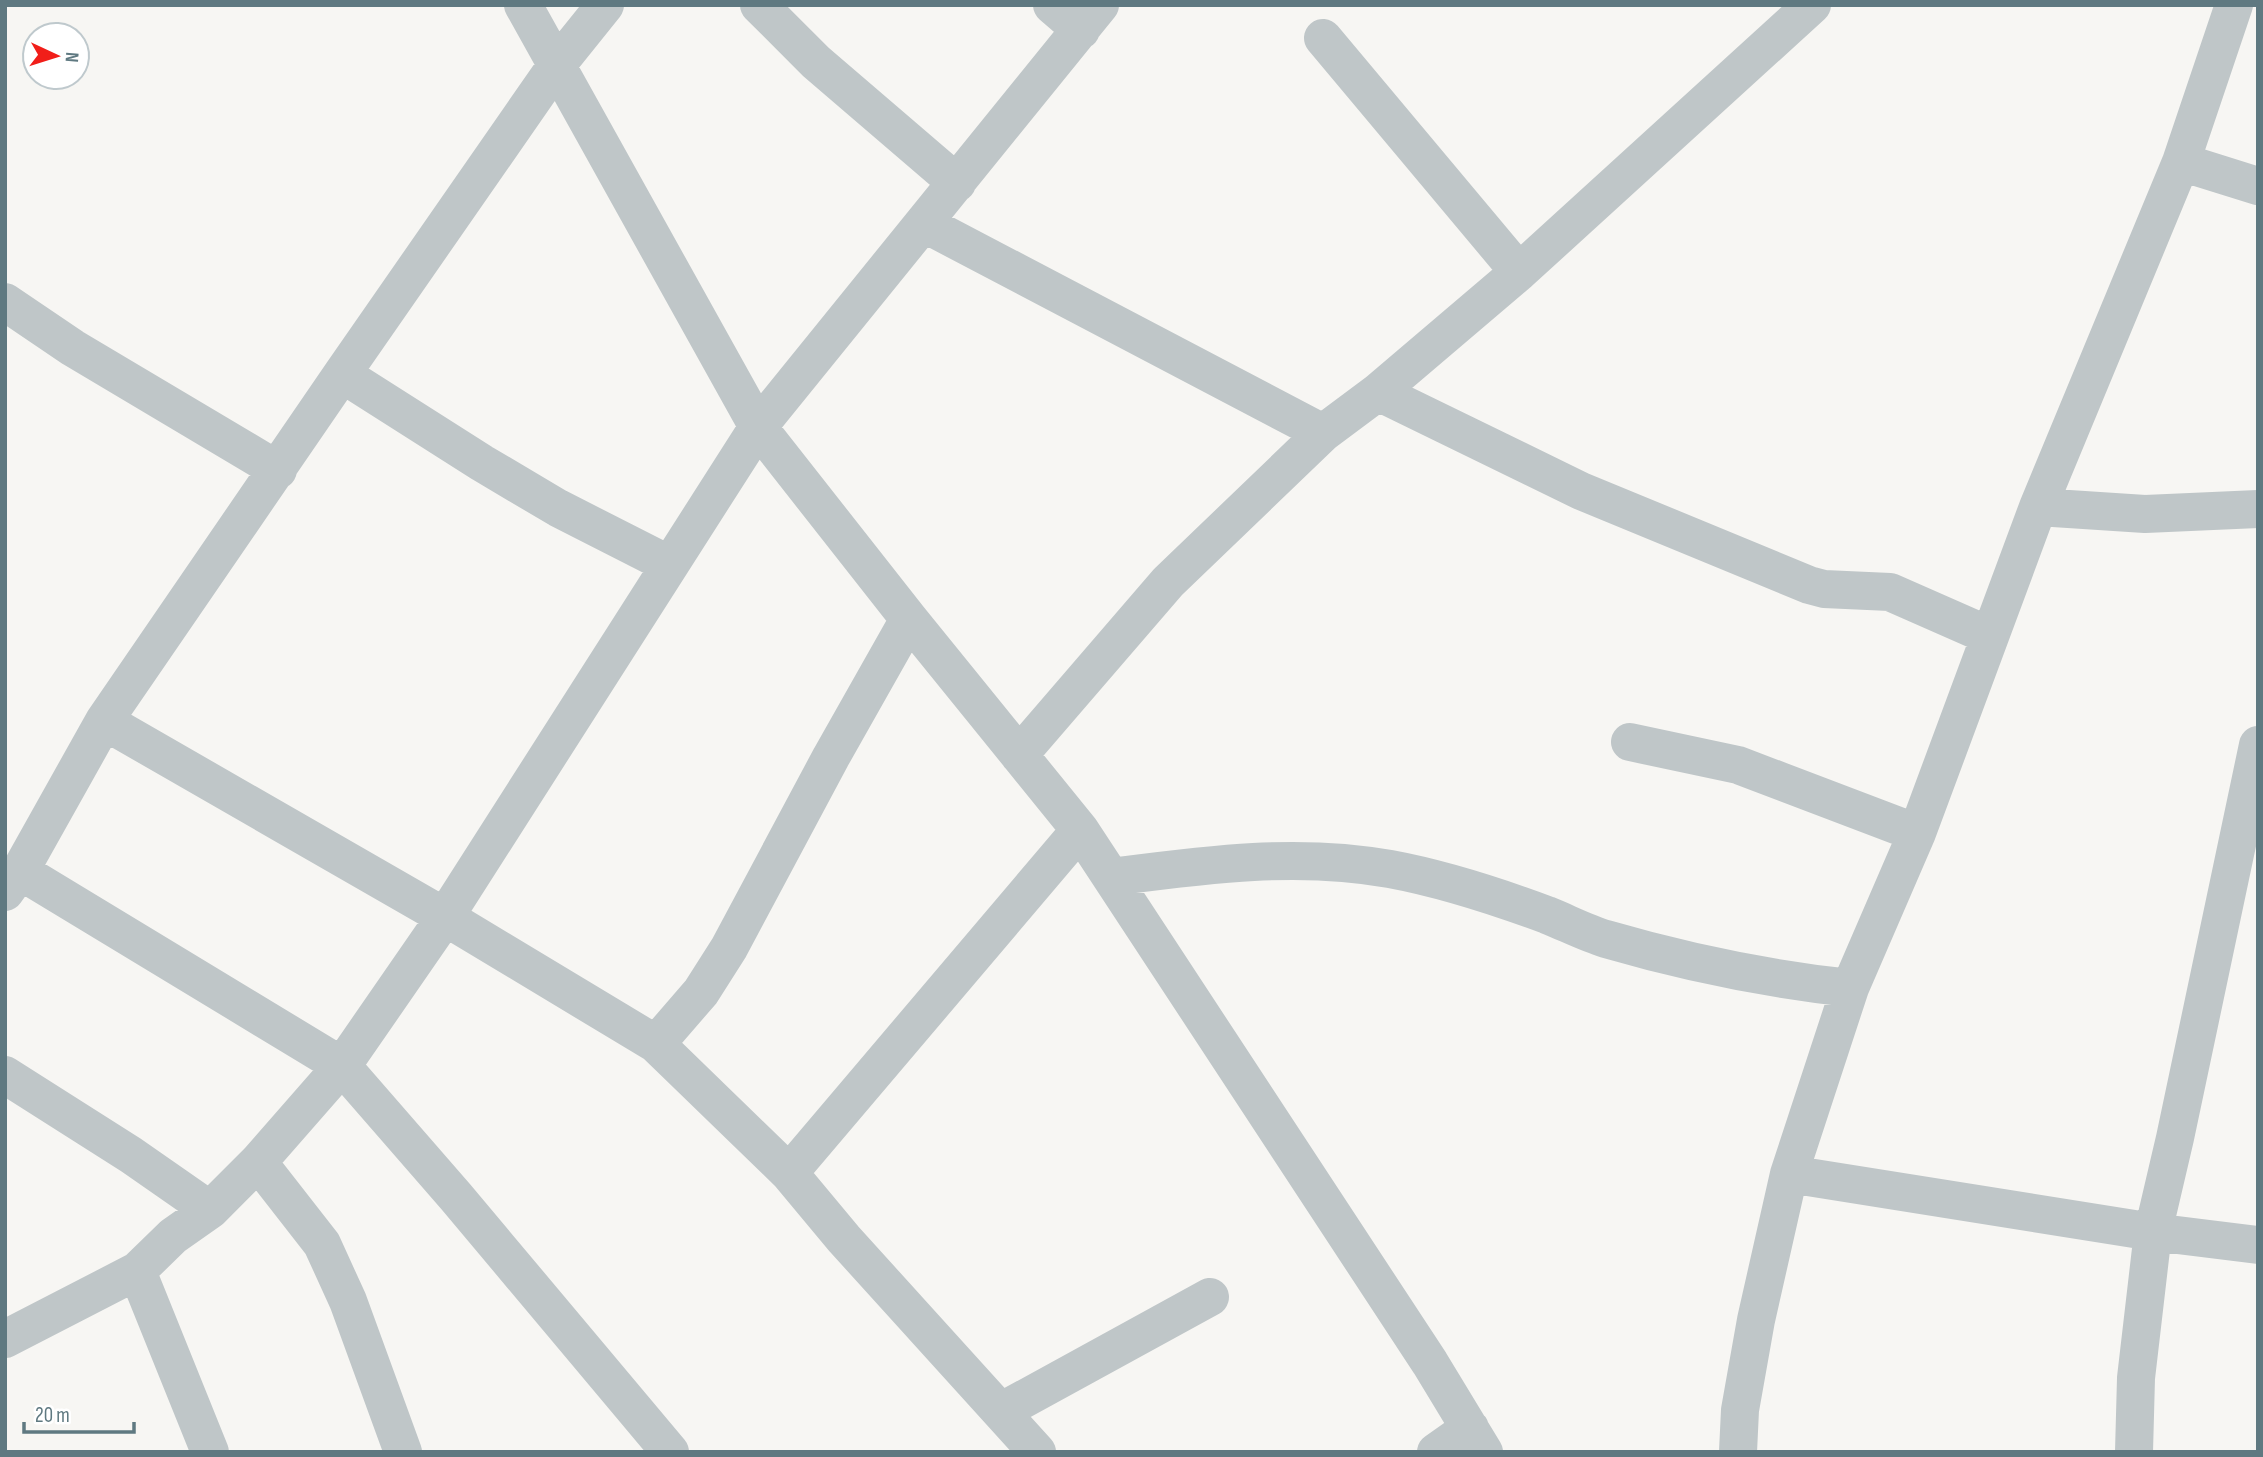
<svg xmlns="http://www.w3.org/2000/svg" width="2263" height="1457" viewBox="0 0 2263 1457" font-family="'Sofia Sans Condensed',sans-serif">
  <rect width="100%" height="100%" fill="#f7f6f3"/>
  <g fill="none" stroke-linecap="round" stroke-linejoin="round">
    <path stroke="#bfc6c8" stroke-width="38" d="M523 5 758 427 909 619 1080 830 1430 1363 1484 1452
      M759 5 816 62 957 183
      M1052 5 1081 30
      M1323 38 1519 272
      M2181 162 2258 186
      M925 224 1323 433
      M5 302 73 348 278 470
      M342 374 482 463 558 508 670 565
      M1378 392 1581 491 1809 585 1824 589 1890 592 1990 636
      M2038 507 2145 514 2258 509
      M104 721 445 917 656 1044 789 1173 844 1239 1037 1452
      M1630 742 1738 765 1917 833
      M1019 755 1168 582 1323 433 1378 392 1519 272 1812 5
      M20 871 342 1066 456 1197 670 1452
      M1111 877C1203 865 1297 852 1390 869 1444 879 1496 896 1547 915 1567 923 1586 933 1606 939 1685 962 1768 979 1850 988
      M5 892 20 871 104 721 342 374 556 66 605 5
      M656 1044 701 992 729 948 831 757 909 619
      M5 1075 131 1155 210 1210
      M258 1162 322 1244 348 1301 403 1452
      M789 1173 1080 830
      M1789 1174 2153 1232 2258 1245
      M137 1271 210 1452
      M5 1339 137 1271 173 1236 210 1210 258 1162 342 1066 445 917 758 427 1100 5
      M1002 1411 1210 1297
      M1436 1452 1470 1428
      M1738 1452 1740 1410 1756 1320 1789 1174 1850 988 1917 833 2038 507 2181 162 2234 5
      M2134 1452 2136 1378 2153 1232 2175 1138 2258 745"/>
  </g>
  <rect width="2263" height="1457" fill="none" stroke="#5f7981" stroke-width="14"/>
  <g transform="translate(56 56) rotate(94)"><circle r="33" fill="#ffffff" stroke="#bfc9cd" stroke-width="2"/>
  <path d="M0-5L12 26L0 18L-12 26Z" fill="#f11e19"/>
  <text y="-10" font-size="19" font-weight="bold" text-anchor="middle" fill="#5f7981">N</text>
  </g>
  <path d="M24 1422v10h110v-10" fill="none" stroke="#5f7981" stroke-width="3.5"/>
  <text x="35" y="1422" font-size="21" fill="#5f7981" stroke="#ffffff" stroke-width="5" paint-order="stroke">20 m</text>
</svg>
